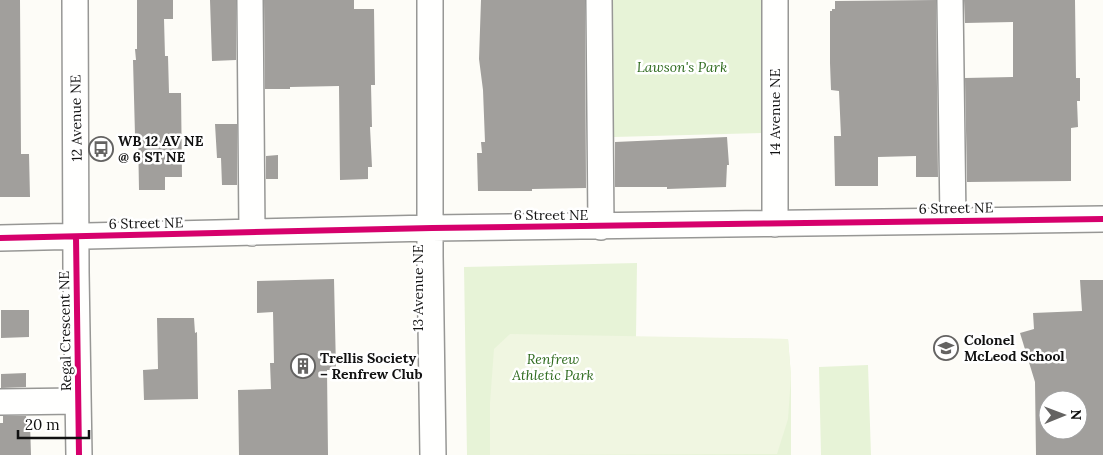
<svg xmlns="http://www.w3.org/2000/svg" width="1103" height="455" viewBox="0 0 1103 455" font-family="Lora,serif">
  <rect width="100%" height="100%" fill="#fdfcf7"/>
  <path fill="#e7f3d7" d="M613 0H761L762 133 614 137Z
    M637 263 636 337 788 339 791 376V455H467L464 267Z
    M868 365 871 455H821L819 367Z"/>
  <path fill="#f0f6e1" d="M510 334 788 339 791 376 788 419 777 454 490 455V403L494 349Z"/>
  <path fill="#a19f9c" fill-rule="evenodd" d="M0 0H20L21 154H29L30 197H0Z
    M137 0H173V19H164L165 56H168L169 93H181L182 177H165V190H139L138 134 135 135 133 60H136L135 49H137Z
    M210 0H236V60L212 61Z
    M264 0H354V9H374L375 85H371L372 127H370L372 167H368V179L340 180 339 86 290 87V89H265Z
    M481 0H585L586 188 532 189V191H478L477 153H482L481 142H485L483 90 479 59Z
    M936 0 938 177H916V156L878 157V186H835L834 136H841L839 91 831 90 830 63V11H832V9H835V1Z
    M964 0H1075L1076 78H1080V101H1077L1078 127 1071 128V181L967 182 965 78 1013 77V22L965 23Z
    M215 124H237V185H222L221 158H217Z
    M727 137 729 165H727L726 187 667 189V187H615V142Z
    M278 155V179H266V156Z
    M334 279 336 370H327L328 455H239L238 390 271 389 270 363H274L273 312 257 313V281Z
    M1080 280H1103V455H1036L1035 382 1020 333 1034 329 1033 313 1082 311ZM1048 400H1078V430H1048Z
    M1 310H29V337L1 338Z
    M157 318H194L195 333 197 332 198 399 144 400 143 370 158 369Z
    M26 373V387L1 388V374Z
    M3 416H26L27 423H30L31 455H0V423H3Z"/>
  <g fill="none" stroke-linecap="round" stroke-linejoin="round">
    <defs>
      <path id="minor" d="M75 0 76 272 79 455
        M250 0 252 233
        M430 0V256L433 455
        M599 0 601 227
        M775 0V224
        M950 0 953 220
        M0 238C144 236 288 230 432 228 656 225 879 222 1103 219
        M0 402 78 401"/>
    </defs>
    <use href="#minor" stroke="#979795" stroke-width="28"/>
    <use href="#minor" stroke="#fffffe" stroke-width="25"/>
    <defs>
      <path id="cycleway" d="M76 237 79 455
        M0 238C144 236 288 230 432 228 656 225 879 222 1103 219"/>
    </defs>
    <use href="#cycleway" stroke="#fff" stroke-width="9"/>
    <use href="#cycleway" stroke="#d6006c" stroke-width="6"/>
  </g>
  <defs>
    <symbol id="bus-ring" viewBox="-11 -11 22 22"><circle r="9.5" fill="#fff" stroke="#646362" stroke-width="1.5"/><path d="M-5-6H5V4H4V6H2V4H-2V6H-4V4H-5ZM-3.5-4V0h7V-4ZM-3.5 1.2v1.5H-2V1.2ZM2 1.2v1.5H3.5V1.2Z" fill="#646362"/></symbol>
    <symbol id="school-ring" viewBox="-11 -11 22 22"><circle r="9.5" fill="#fff" stroke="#646362" stroke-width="1.5"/><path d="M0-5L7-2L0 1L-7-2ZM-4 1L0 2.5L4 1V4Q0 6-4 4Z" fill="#646362"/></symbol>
    <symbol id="building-ring" viewBox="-11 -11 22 22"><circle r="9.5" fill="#fff" stroke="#646362" stroke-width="1.5"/><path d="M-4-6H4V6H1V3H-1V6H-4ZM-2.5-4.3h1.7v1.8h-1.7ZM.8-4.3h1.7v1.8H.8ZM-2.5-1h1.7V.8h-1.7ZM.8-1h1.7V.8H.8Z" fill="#646362"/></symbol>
  </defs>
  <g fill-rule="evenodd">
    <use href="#bus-ring" x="87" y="135" width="28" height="28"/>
    <use href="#school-ring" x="932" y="334" width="28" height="28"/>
    <use href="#building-ring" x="289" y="352" width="28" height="28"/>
  </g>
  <g text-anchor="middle" stroke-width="5" stroke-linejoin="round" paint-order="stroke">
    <g font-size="14" font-style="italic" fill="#2f6b1f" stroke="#fff">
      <text x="682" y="72">Lawson's Park</text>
      <text x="553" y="364">Renfrew<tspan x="553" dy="16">Athletic Park</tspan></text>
    </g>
    <g font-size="14" fill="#111" stroke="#fff">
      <text transform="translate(775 112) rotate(-90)" y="5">14 Avenue NE</text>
      <text transform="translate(76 118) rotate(-91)" y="5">12 Avenue NE</text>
      <text transform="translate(956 208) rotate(-1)" y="5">6 Street NE</text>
      <text x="551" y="220">6 Street NE</text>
      <text transform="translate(146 223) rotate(-1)" y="5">6 Street NE</text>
      <text transform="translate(418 288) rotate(-90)" y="5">13 Avenue NE</text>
      <text transform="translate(65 331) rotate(-91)" y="5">Regal Crescent NE</text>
    </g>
    <g font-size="14" font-weight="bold" fill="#111" stroke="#fff" text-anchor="start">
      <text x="118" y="146">WB 12 AV NE<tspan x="118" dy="16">@ 6 ST NE</tspan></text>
      <text x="964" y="345">Colonel<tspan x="964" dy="16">McLeod School</tspan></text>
      <text x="320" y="363">Trellis Society<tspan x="320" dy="16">– Renfrew Club</tspan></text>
    </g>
  </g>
  <g transform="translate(1063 415) rotate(89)"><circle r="24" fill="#ffffff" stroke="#a0a0a0"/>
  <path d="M0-4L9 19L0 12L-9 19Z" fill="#646362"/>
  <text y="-8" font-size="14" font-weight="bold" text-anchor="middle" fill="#111111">N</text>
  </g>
  <path d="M18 430v8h71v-8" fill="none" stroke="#111111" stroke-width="2.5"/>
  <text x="25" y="430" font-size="15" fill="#111111" stroke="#ffffff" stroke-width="4" paint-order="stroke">20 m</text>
</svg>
